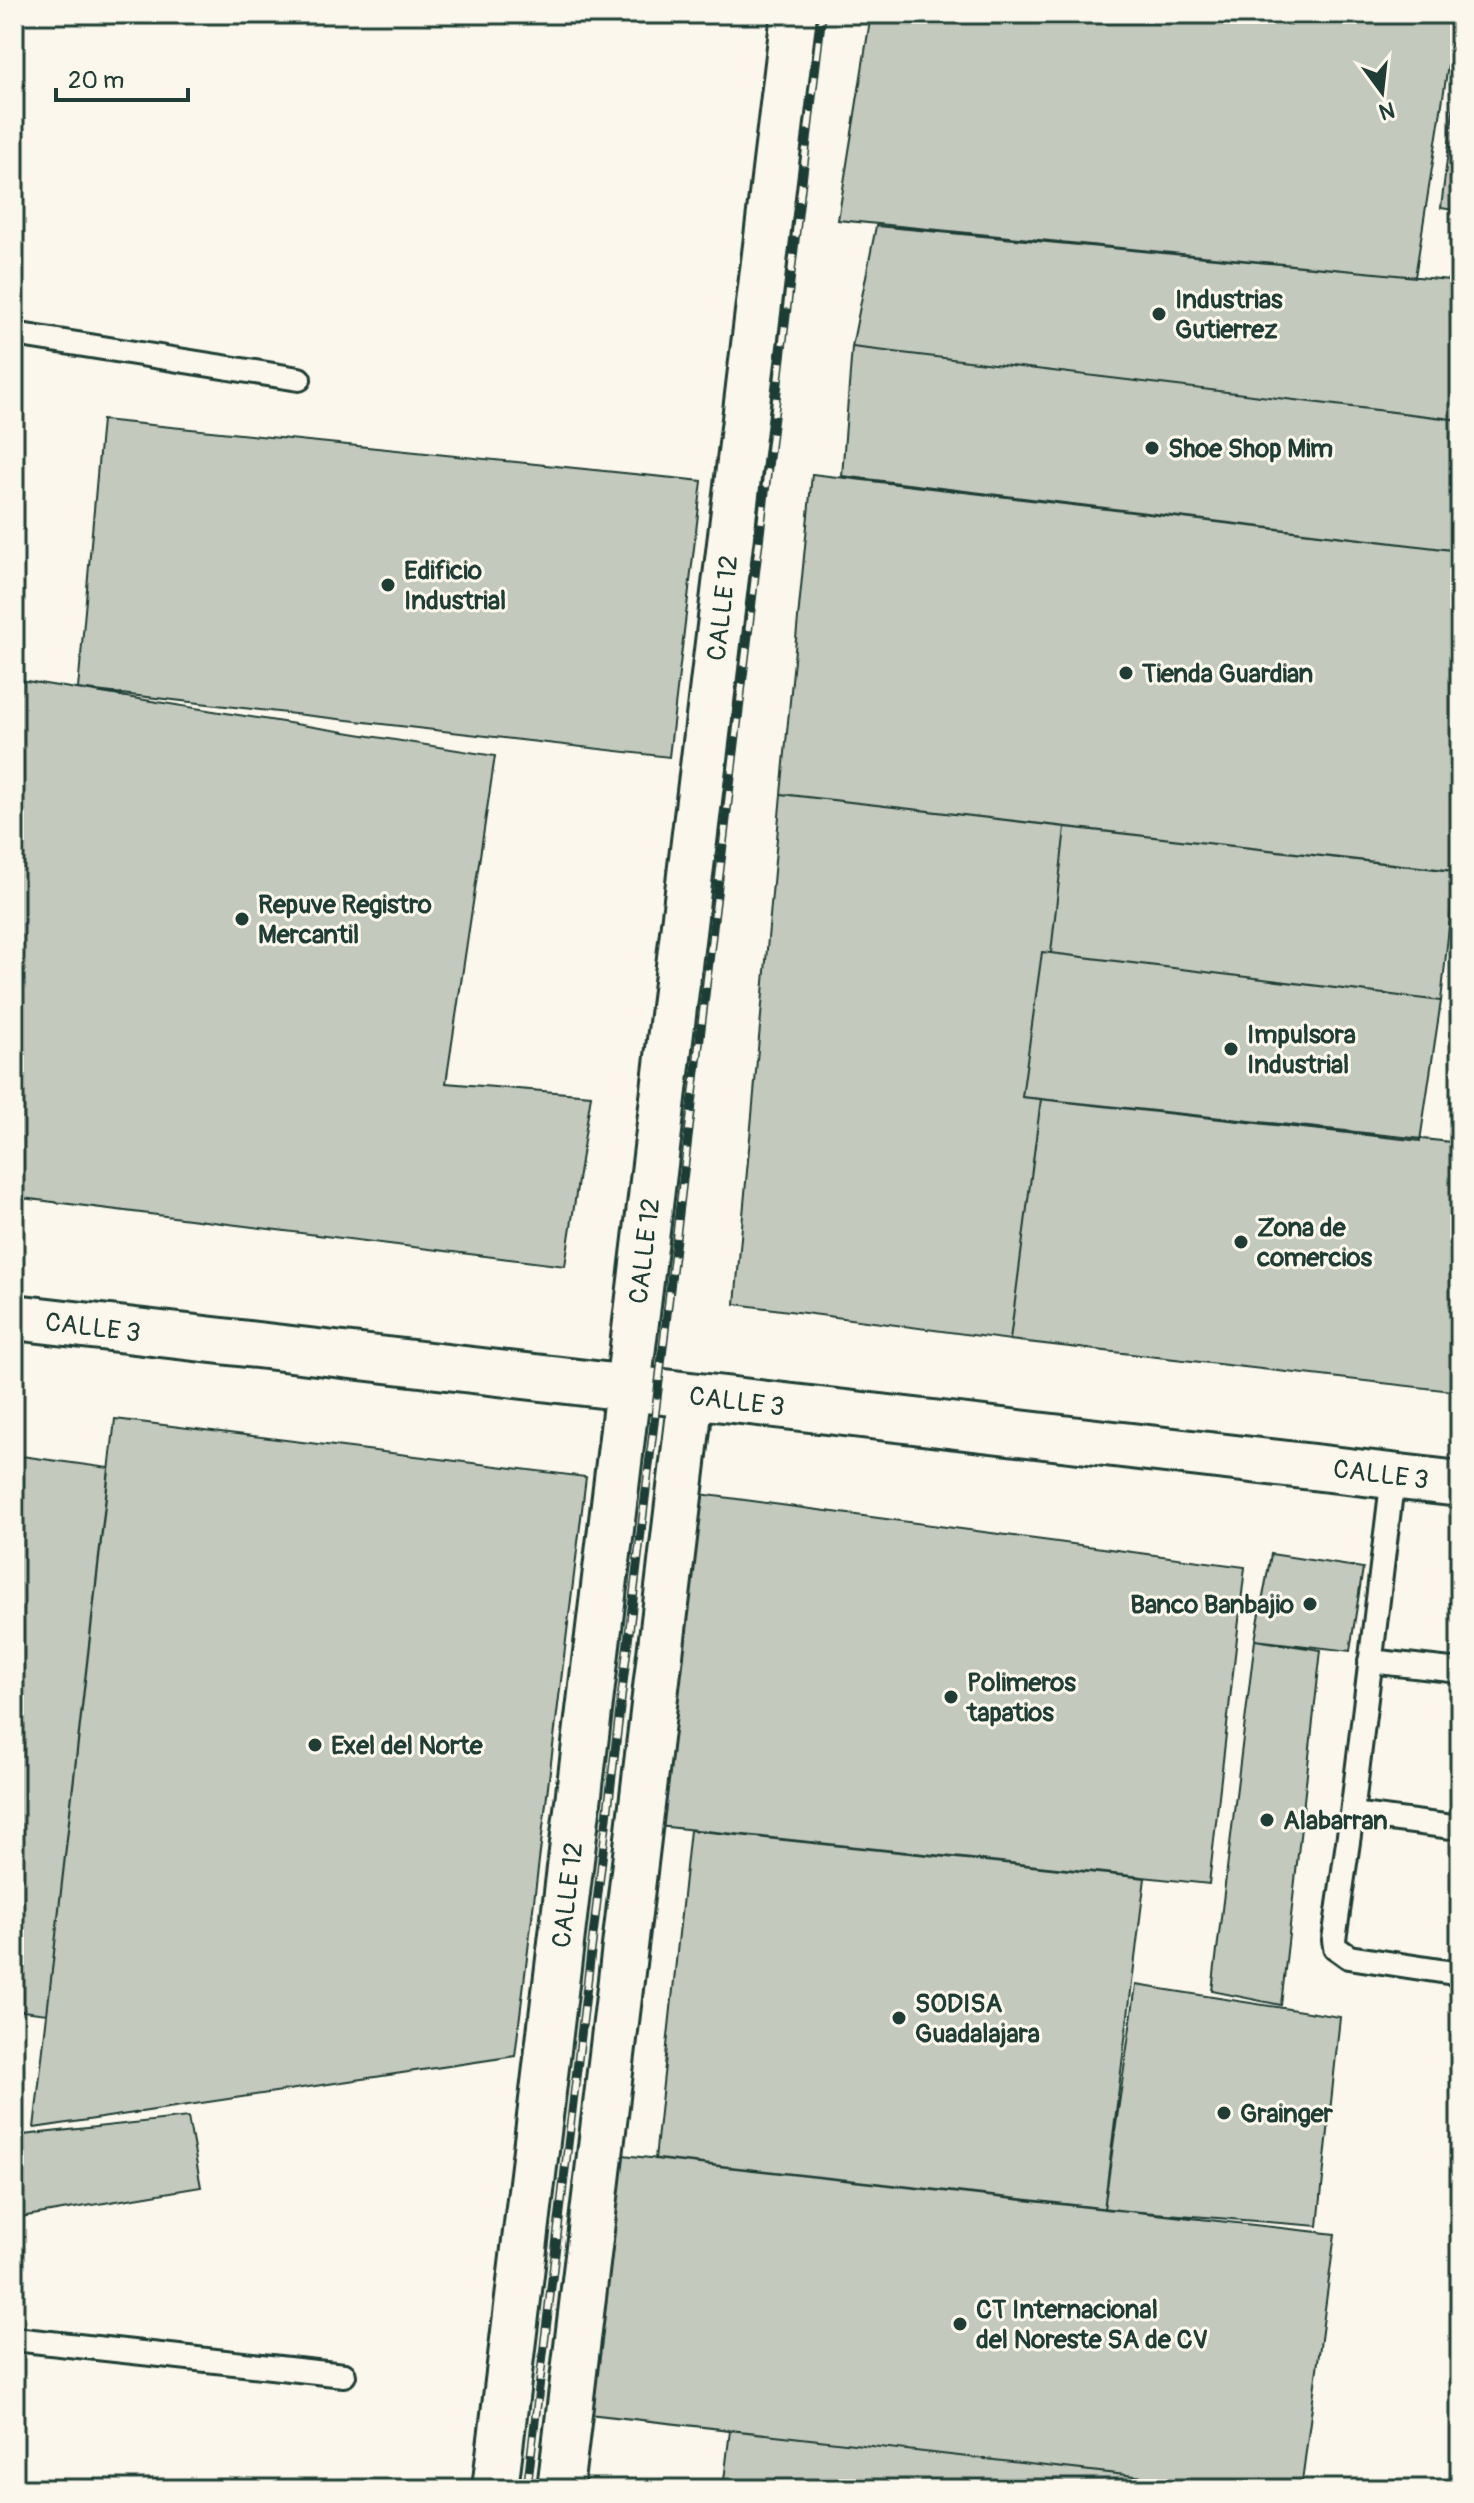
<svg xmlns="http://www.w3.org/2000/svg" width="1474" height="2503" viewBox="0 0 1474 2503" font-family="Pangolin,sans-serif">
  <rect width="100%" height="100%" fill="#fbf7ec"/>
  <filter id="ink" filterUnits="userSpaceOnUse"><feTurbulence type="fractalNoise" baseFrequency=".0125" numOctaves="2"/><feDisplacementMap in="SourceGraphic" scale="16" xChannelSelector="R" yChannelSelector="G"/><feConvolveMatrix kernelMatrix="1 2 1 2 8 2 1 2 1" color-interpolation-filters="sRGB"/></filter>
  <g filter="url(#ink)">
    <path fill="#c4c9be" stroke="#1f3d34" stroke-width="2" d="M871 14H1456L1415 277 838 220Z
      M1460 54V211L1441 208Z
      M876 226 1460 281V420L852 347Z
      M852 347 1460 420V551L842 476Z
      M102 420 702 481 669 757 78 689Z
      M812 474 1460 551V872L781 794Z
      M14 679 495 756 446 1083 591 1095 565 1266 14 1197Z
      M781 794 1065 827 1051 953 1042 952 1022 1097 1041 1099 1010 1340 735 1304Z
      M1065 827 1455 871 1441 1001 1051 953Z
      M1042 952 1441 1001 1420 1141 1022 1097Z
      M1041 1099 1460 1143V1392L1010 1340Z
      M115 1419 586 1477 515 2056 34 2128Z
      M14 1455 109 1468 47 2014 14 2010Z
      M692 1493 1245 1567 1209 1884 658 1826Z
      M1271 1554 1363 1568 1350 1651 1255 1640Z
      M1255 1640 1321 1650 1281 2005 1212 1991Z
      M690 1830 1145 1878 1104 2209 655 2159Z
      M1136 1985 1340 2017 1318 2226 1104 2209Z
      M188 2117 201 2187 14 2218V2136Z
      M614 2154 1335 2234 1301 2489H1250L589 2414Z
      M730 2430 1222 2486V2489H723Z"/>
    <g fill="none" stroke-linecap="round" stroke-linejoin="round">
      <defs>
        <path id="lane" d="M14 334 299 379
          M1393 1476 1352 1814 1334 1940 1335 1947 1349 1957 1460 1974
          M1370 1661 1460 1671
          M1352 1814 1460 1828
          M14 2339 344 2375"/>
        <path id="street" d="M14 1317 1460 1484
          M495 2489 794 14
          M560 2489 691 1396"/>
      </defs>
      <use href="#lane" stroke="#1f3d34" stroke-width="28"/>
      <use href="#street" stroke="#1f3d34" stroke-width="50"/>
      <use href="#lane" stroke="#fbf7ec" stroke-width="22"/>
      <use href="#street" stroke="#fbf7ec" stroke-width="44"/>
      <defs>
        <path id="rail" d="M527 2489 822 14"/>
      </defs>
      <use href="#rail" stroke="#1f3d34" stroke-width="9"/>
      <use href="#rail" stroke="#fbf7ec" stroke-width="6" stroke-dasharray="18" stroke-linecap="butt"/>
    </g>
  </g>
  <g fill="#1f3d34" stroke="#fbf7ec" stroke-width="3">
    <circle cx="1159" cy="314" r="8"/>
    <circle cx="1152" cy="448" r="8"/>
    <circle cx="388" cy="585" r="8"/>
    <circle cx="1126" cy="673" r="8"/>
    <circle cx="242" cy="919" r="8"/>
    <circle cx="1231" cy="1049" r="8"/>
    <circle cx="1241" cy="1242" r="8"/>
    <circle cx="1310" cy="1604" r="8"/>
    <circle cx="951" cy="1697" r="8"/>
    <circle cx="315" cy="1745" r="8"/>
    <circle cx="1267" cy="1820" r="8"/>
    <circle cx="899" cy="2018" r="8"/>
    <circle cx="1224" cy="2113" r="8"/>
    <circle cx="960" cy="2324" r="8"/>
  </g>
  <g text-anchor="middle" stroke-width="6" stroke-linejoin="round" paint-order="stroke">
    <g font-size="26" font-weight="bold" fill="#1f3d34" stroke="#fbf7ec" text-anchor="start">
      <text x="1175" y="308">Industrias<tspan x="1175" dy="30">Gutierrez</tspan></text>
      <text x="1168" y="457">Shoe Shop Mim</text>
      <text x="404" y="579">Edificio<tspan x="404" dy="30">Industrial</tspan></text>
      <text x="1142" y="682">Tienda Guardian</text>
      <text x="258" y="913">Repuve Registro<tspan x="258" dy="30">Mercantil</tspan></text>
      <text x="1247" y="1043">Impulsora<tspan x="1247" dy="30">Industrial</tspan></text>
      <text x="1257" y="1236">Zona de<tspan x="1257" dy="30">comercios</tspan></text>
      <text x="1294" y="1613" text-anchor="end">Banco Banbajio</text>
      <text x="967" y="1691">Polimeros<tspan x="967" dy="30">tapatios</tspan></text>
      <text x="331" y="1754">Exel del Norte</text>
      <text x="1283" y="1829">Alabarran</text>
      <text x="915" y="2012">SODISA<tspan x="915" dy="30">Guadalajara</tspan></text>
      <text x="1240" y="2122">Grainger</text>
      <text x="976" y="2318">CT Internacional<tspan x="976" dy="30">del Noreste SA de CV</tspan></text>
    </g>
    <g font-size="26" fill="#1f3d34" stroke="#fbf7ec">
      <text transform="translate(722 608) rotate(-83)" y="9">CALLE 12</text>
      <text transform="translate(644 1251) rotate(-83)" y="9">CALLE 12</text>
      <text transform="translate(93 1327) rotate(7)" y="9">CALLE 3</text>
      <text transform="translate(737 1401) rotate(7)" y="9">CALLE 3</text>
      <text transform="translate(1381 1474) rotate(7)" y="9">CALLE 3</text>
      <text transform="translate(567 1895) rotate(-83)" y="9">CALLE 12</text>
    </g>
  </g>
  <rect width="1474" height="2503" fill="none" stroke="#fbf7ec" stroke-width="48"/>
  <rect x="24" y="24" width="1426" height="2455" fill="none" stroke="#1f3d34" stroke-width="3" filter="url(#ink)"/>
  <g transform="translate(1382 92) rotate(165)" stroke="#fbf7ec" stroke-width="6" paint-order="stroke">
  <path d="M0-6L14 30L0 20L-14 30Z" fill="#1f3d34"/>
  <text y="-12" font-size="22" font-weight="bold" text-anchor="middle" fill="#1f3d34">N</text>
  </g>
  <path d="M56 88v12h132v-12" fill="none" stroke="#1f3d34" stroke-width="4"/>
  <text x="68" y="88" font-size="24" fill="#1f3d34" stroke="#fbf7ec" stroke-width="6" paint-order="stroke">20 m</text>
</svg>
